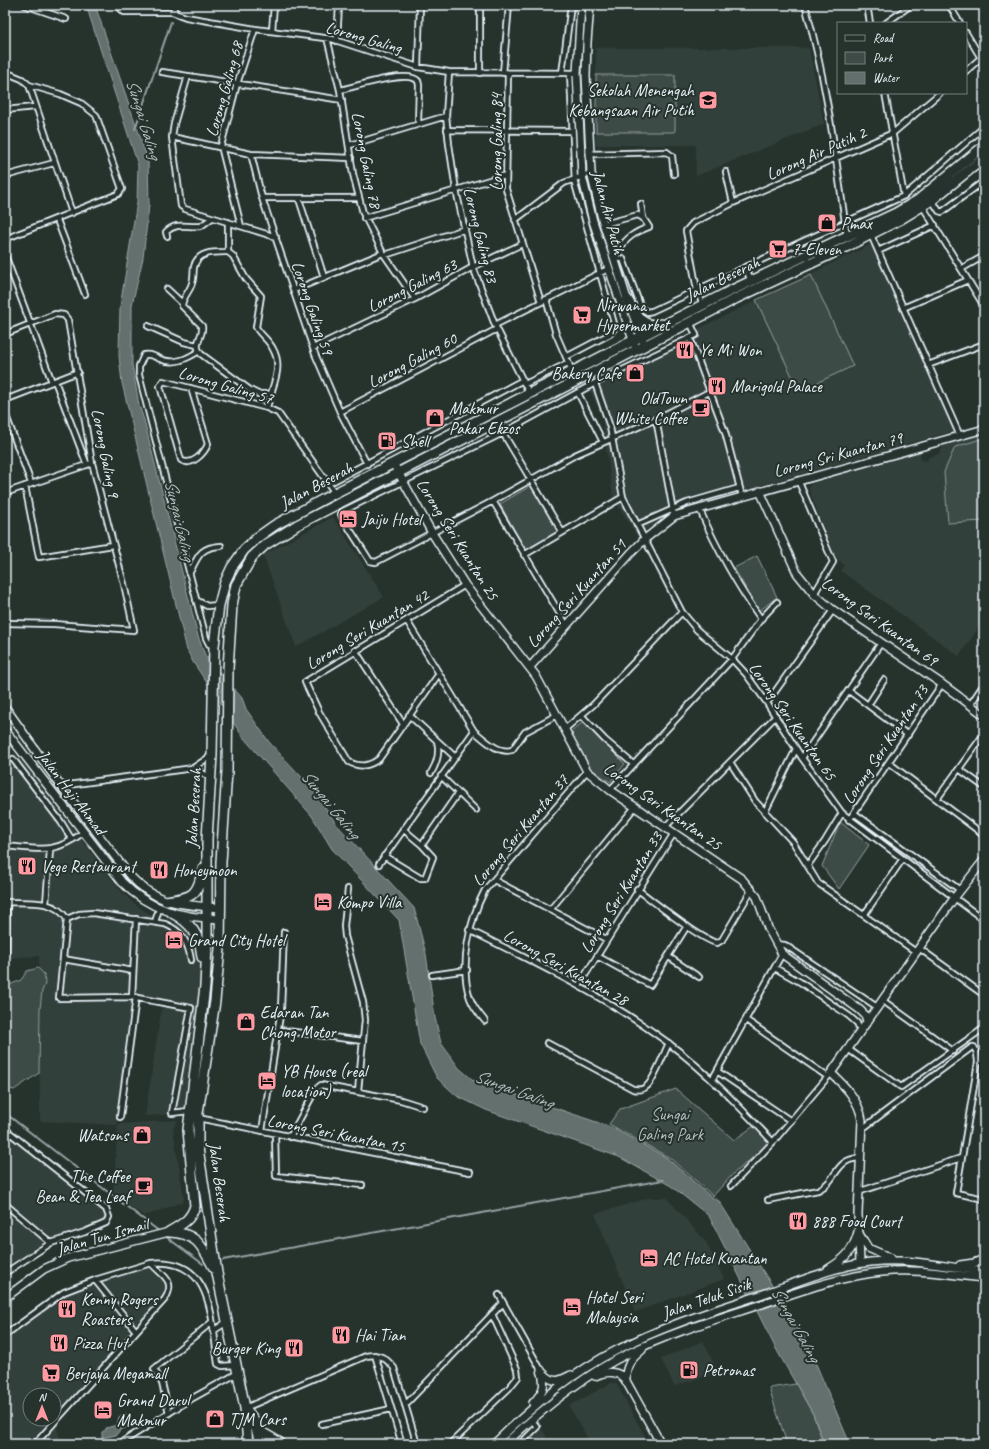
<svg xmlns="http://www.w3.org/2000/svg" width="989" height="1449" viewBox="0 0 989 1449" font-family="Caveat,sans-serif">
  <rect width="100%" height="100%" fill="#26332d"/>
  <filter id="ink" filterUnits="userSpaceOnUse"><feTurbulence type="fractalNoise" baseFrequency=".025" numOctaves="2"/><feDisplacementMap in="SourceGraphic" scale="8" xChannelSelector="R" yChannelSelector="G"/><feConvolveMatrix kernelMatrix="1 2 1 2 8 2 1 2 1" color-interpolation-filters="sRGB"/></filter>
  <g filter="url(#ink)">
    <path fill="#333f3a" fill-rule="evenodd" d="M596 48H809L824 124 696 176V145H596Z
      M874 243 921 348 954 431 705 501 665 514 638 537 613 497 602 417 587 383Z
      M984 434V620L959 656 841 571 844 565 835 557 809 489 811 484 920 452 921 460 927 461 929 457 939 454 944 444Z
      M333 517 384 597 296 647 263 555Z
      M21 760 119 889 132 902 146 912 163 920 184 926 198 950 204 1010 188 1113 145 1116 163 999 136 996 125 1079 117 1125 40 1121 39 956 5 958V763Z
      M178 1120 173 1129 184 1199 182 1202 145 1216 133 1209 113 1192 118 1124Z
      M5 1130 107 1211V1224L68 1240 51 1242 5 1278Z
      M648 1198H667L706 1242 724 1279 635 1312 595 1214Z
      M145 1266H152L169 1279 171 1289 166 1299 55 1423 62 1444H5V1336L65 1293ZM30 1395H54V1419H30Z
      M703 1341 717 1370 715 1373 674 1386 661 1359Z
      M611 1383H616L647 1440 639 1444H591L569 1406Z
      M537 1426 544 1432 549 1444H514L531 1428Z"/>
    <path fill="#3e4b47" stroke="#939ea0" d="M596 75H675V132H596Z
      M811 275 853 366 799 391 756 300Z
      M984 438V521L948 523 944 472 955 447Z
      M532 485 558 531 526 552 500 504Z
      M757 556 777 597 759 611 734 568Z
      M984 688V711L974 703Z
      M583 722 625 764 610 782 587 766 570 733Z
      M840 822 869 845 839 889 822 866Z
      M38 968 44 974 45 984 42 991 40 1009 39 1073 14 1090 5 1087V987L21 980 27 971Z
      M676 1089 734 1140 754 1126 772 1142 734 1173 713 1196 670 1158 609 1124 620 1109Z
      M796 1384 813 1414 824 1444H787L769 1388Z"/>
    <path fill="#636f6d" stroke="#98a3a5" d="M86 5H95L148 160 149 205 143 258 132 305V364L139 405 144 420 198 636 205 655 242 698 246 709 269 742 311 787 337 825 414 908 426 954 435 1018 441 1043 459 1068 473 1080 611 1127 667 1158 710 1196 719 1201 805 1338 850 1444H824L813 1414 775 1347 709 1216 671 1186 619 1157 486 1110 457 1096 437 1078 420 1044 399 920 332 849 312 816 243 737 193 662 187 650 122 383 119 356 120 307 137 202 138 165Z
      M125 1413 130 1418 131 1426 120 1430 116 1435 102 1438V1432L106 1430V1428L117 1425 119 1417Z"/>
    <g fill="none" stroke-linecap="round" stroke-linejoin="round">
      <path stroke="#98a3a5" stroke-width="2" d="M169 5V7
        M135 129 171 22
        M5 1113 160 1232
        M165 1236 203 1264
        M223 1260 663 1180"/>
      <defs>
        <path id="street" d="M25 5 66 19
          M117 5 124 12H172L186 17 255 29 332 39 418 67 449 72 577 73
          M173 5 175 13
          M480 5V73
          M805 5C827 81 836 159 847 237
          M867 5 870 23
          M949 5 960 23
          M886 23 911 5
          M272 31 274 5
          M966 33 981 58
          M327 38 340 90 353 174 363 213 383 253 415 299
          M337 41 339 5
          M418 67 420 5
          M966 71 984 55
          M5 72 22 79 29 85 72 213
          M162 72 342 100
          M449 72 446 116 449 144 456 190 473 267 495 325 529 393
          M503 73 509 5
          M508 73 506 189 541 302
          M562 73 571 5
          M188 76 174 124 172 137 181 206 185 209 276 237
          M340 90C354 87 409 69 418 81L419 85 418 124
          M885 93 904 196
          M5 110 35 107
          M447 130 571 131
          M172 137 251 154 351 158
          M350 145 446 116
          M251 154 262 198 315 354 340 412 367 464
          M590 154 667 152 672 156 674 174
          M726 172 733 203
          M5 176 54 163
          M262 198H358
          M299 199 324 277
          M932 200 939 211 942 212 984 181
          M923 207 984 306
          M364 218 506 175
          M57 220 85 294
          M515 220 564 183 591 173
          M228 222V252L233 256 246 279 261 296 256 327C260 335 269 340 273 349 284 368 271 388 267 408
          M604 224 638 215 643 218
          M241 226 221 146 237 84 255 29
          M871 235 960 436
          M167 236 166 232C177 221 188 228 201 226L212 218
          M5 239 118 194 122 189 96 115 81 103 60 94 29 85
          M878 251 935 225
          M228 252C215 252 197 251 194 267 193 272 194 278 192 283 190 292 182 297 182 306L202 326C204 337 192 343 201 354L250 390 258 394H270
          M613 252 619 250C626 238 635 232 649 227L643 218 641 204
          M5 255 52 382
          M385 255 465 229
          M615 258 623 259 641 308 647 312 652 311 750 265 904 196 984 127
          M745 267 751 281
          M961 269 984 256
          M167 289 182 303
          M294 290 383 253
          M546 299 556 334 572 371
          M703 305 697 290 686 231 693 223 733 203 893 133 940 93
          M903 308 968 280
          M690 322 696 335 595 383 503 433 343 511 341 514 342 517 370 561 376 562 493 501 575 455 656 419 711 391
          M495 325 608 269
          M148 326 184 342 197 345
          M5 334 55 314 64 315 68 320 92 463 124 584 134 630 54 624 5 623
          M690 338 725 432 742 496
          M313 348 415 299 473 267 522 244
          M199 351C187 359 174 365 160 359 154 356 151 354 144 355L139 366V375L206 638 209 644 214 646
          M566 357 610 334 615 327 575 184 570 73
          M928 365 984 344
          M55 381 87 465
          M595 383 610 427 623 497 682 612 697 630 732 659 746 674 767 703 802 758 842 813 984 920
          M525 384 568 363
          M191 388 208 444C204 454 191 467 181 460L160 386 163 381 267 408 278 413 335 493
          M578 393 603 442
          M5 400 78 372
          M340 412 497 329
          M5 413 31 483
          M656 419 674 516
          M503 433 562 532
          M431 444 425 432 523 380
          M798 480 833 562 814 594
          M328 484 425 432
          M25 486 39 557 113 545
          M5 493 92 463
          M493 501 567 626
          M699 508C716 547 736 584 761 619
          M637 525 687 503 739 488
          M524 555 623 497
          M189 574C198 557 199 547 221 546
          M196 600 207 606 219 605
          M407 621 474 731C484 739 498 754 512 750L525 732 557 715
          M355 650 403 724
          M438 675 379 759C369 766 361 768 349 762L319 712 305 682 465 585
          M849 691 908 735
          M767 703 833 610
          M868 705 884 680
          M970 705 984 684
          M409 715 455 757
          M582 716 605 740 633 764
          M565 729 593 705 682 612
          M802 758 881 643
          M13 759 61 822 72 840
          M730 762 755 801 793 842 818 883 916 952
          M889 763 984 835
          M193 768 211 778
          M959 769 984 787
          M431 773C437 763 440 752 437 741
          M441 776 476 810
          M61 786 193 768 212 755
          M610 790 732 659 761 619 777 602
          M937 799 984 734
          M765 812 796 749
          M854 813 960 890
          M849 820 942 684
          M665 827 776 716
          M403 829 422 845 458 793
          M5 846C41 849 53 855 84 832
          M384 856 420 878H425L433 857 422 845
          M379 864 474 731
          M808 865 825 841 842 813
          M494 880 606 939
          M348 889 344 926 345 936 363 1002 365 1020 358 1091
          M637 889C653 901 701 940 717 943L722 940 752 889
          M5 902C27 903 54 898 67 919L59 998 132 997 191 1008 172 1113 189 1111
          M46 904 50 850
          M550 910 635 807
          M864 915 902 860
          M67 919 79 914 93 913 165 924C182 931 188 942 191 960
          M155 922 159 909
          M469 930C538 964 606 997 667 1042 706 1071 740 1107 773 1142
          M776 944 785 945 877 1007
          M919 948 984 995
          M6 955 7 902
          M597 956 650 985 687 926
          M669 957 699 977
          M63 959 133 971
          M775 968 800 982 849 1016 857 1023 860 1032
          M432 975 467 970
          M579 985 674 833
          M132 997 136 919
          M882 1000 953 1051
          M746 1020 828 1077
          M485 1021C479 1014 473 1007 470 998 459 967 470 918 485 890L587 771
          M279 1030 363 1041
          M547 1043 633 1089C638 1090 643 1090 647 1086 654 1080 664 1053 669 1043
          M848 1049 901 1087 984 1028
          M978 1062H984
          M717 1071 791 1121
          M712 1080 782 954
          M120 1117 136 997
          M198 1118 470 1172
          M5 1129 106 1209 109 1217 106 1223 85 1232 51 1243 5 1273
          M862 1129 972 1047H974L977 1053 978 1062 956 1193 984 1199
          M262 1131 281 1009 284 932
          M275 1134 276 1176 362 1185
          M290 1137 316 1089 321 1085 401 1100 423 1107
          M731 1186 773 1142 831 1073
          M858 1192 961 1158
          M768 1200 818 1190C838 1181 834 1159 860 1158
          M5 1204 51 1243
          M151 1263C214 1257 211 1318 218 1364L222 1366 236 1365
          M95 1280 136 1331
          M499 1295 541 1370
          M5 1327 6 1334
          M213 1331 227 1322
          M5 1335 64 1292 95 1280 151 1263C161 1275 177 1280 165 1299L35 1444
          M375 1355 402 1444
          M405 1405 503 1303
          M245 1408 366 1356C379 1353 386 1358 394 1368L417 1444
          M169 1413 162 1383 154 1369 212 1322
          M322 1424 391 1409
          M119 1444 191 1399 238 1373
          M450 1444 509 1388 518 1377 517 1369 492 1314
          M520 1444 537 1427 532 1420"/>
        <path id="secondary" d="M581 5 577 73 582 176 593 221 635 346
          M590 5 587 42 586 76 591 173 602 219 627 299 643 341
          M393 463 432 533 465 585 536 676 587 771 610 790 742 879 757 897 768 928 782 954 860 1010 865 1015 867 1021
          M760 491 797 573 814 594 833 610 942 684 984 715
          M530 667 631 553 645 539 674 516 984 429
          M5 707 61 786 130 876C159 906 181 904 220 908
          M5 730 122 882C150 911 181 917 220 919
          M860 1263 858 1214 862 1120C859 1100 845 1086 831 1073L955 897 984 860
          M5 1298 44 1269 68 1258 169 1232
          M626 1381 661 1444"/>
        <path id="primary" d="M858 1232 868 1248 891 1258
          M960 1265 974 1263 984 1259
          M828 1269C845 1259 853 1251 858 1232
          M542 1372C554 1384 557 1382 571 1375
          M595 1376C606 1371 619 1370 626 1381
          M626 1381C625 1366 631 1359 642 1350
          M533 1403C544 1391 546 1385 541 1370
          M494 1444C531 1408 572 1372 619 1349 665 1325 716 1310 766 1293 803 1280 842 1263 882 1261 916 1259 950 1268 984 1271
          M505 1444C541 1410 583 1375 629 1353 672 1332 717 1319 762 1304 800 1291 841 1276 882 1272 916 1268 950 1275 984 1278"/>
        <path id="highway" d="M627 299C635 313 642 329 661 324
          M166 901C193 897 197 897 203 869
          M172 913C191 923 200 935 202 957
          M169 1232C181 1225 191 1220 195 1206L188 1130 205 986 207 946V839L212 755 214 646 219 605 225 582 232 567 244 550 258 537 275 525 335 493 730 291 896 213 918 200 984 146
          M170 1232C197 1233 202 1246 214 1268
          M245 1408 248 1444
          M256 1429 280 1443
          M260 1444 254 1420 245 1408 217 1273 198 1148V1113L215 1001 220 948 221 862 227 771 228 669 232 605 236 585 252 557 265 545 297 525 737 298 844 248 901 219 932 200 984 158"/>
      </defs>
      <use href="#street" stroke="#e8f1f8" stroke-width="8"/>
      <use href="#secondary" stroke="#e8f1f8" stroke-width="10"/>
      <use href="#primary" stroke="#e8f1f8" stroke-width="10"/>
      <use href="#highway" stroke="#e8f1f8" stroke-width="12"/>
      <use href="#street" stroke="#26332d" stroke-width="4.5"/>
      <use href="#secondary" stroke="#26332d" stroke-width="7"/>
      <use href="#primary" stroke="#26332d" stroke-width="7"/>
      <use href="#highway" stroke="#26332d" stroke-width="9"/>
    </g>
  </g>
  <defs>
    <symbol id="school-square" viewBox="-11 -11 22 22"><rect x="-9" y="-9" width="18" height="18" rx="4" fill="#ff9aa2" stroke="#26332d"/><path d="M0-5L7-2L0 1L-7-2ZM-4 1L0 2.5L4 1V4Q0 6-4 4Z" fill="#111"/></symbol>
    <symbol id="shop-square" viewBox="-11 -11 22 22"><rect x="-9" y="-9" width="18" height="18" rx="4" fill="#ff9aa2" stroke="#26332d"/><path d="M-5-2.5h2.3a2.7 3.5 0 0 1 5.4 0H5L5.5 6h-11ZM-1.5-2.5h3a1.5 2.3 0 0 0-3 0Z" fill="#111"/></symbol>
    <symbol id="supermarket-square" viewBox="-11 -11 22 22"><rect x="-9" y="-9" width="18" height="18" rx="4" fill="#ff9aa2" stroke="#26332d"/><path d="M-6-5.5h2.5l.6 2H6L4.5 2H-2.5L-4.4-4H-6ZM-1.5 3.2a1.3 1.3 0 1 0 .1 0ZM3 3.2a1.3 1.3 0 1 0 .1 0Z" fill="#111"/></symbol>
    <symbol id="restaurant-square" viewBox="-11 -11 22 22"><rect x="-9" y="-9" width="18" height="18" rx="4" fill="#ff9aa2" stroke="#26332d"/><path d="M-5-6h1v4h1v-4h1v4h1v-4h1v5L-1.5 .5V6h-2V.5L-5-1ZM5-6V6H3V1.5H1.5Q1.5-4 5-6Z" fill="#111"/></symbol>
    <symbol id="cafe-square" viewBox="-11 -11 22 22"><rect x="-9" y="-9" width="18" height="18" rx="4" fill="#ff9aa2" stroke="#26332d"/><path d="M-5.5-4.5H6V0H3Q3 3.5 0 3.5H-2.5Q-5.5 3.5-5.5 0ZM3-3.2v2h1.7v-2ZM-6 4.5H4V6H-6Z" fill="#111"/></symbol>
    <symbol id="fuel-square" viewBox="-11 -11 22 22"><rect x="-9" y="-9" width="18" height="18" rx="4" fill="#ff9aa2" stroke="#26332d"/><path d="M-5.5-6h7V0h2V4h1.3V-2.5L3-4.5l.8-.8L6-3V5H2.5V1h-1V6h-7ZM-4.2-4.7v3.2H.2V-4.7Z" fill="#111"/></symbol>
    <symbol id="hotel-square" viewBox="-11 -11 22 22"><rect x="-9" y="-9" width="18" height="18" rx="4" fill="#ff9aa2" stroke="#26332d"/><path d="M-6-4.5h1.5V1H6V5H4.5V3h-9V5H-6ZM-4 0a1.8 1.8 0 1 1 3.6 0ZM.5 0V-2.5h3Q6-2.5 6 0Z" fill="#111"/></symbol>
  </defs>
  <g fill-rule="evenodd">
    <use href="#school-square" x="697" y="89" width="22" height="22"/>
    <use href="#shop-square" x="816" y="212" width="22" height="22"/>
    <use href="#supermarket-square" x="767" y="238" width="22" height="22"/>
    <use href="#supermarket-square" x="571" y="304" width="22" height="22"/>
    <use href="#restaurant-square" x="674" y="339" width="22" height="22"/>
    <use href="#shop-square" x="624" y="362" width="22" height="22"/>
    <use href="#restaurant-square" x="706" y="375" width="22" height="22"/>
    <use href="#cafe-square" x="690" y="397" width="22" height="22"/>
    <use href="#shop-square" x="424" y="407" width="22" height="22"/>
    <use href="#fuel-square" x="376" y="430" width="22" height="22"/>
    <use href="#hotel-square" x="337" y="508" width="22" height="22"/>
    <use href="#restaurant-square" x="16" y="855" width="22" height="22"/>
    <use href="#restaurant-square" x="148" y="859" width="22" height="22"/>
    <use href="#hotel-square" x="312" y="891" width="22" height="22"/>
    <use href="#hotel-square" x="163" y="929" width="22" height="22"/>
    <use href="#shop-square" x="235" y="1011" width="22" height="22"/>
    <use href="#hotel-square" x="256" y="1070" width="22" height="22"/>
    <use href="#shop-square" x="131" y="1124" width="22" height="22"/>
    <use href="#cafe-square" x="133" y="1175" width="22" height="22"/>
    <use href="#restaurant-square" x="787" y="1210" width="22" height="22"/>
    <use href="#hotel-square" x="638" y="1247" width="22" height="22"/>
    <use href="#hotel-square" x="561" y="1296" width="22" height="22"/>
    <use href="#restaurant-square" x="56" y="1298" width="22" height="22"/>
    <use href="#restaurant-square" x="330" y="1324" width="22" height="22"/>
    <use href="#restaurant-square" x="48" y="1332" width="22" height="22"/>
    <use href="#restaurant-square" x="283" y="1337" width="22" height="22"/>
    <use href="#fuel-square" x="678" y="1359" width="22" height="22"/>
    <use href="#supermarket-square" x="40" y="1362" width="22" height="22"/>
    <use href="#hotel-square" x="92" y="1399" width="22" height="22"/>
    <use href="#shop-square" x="204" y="1408" width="22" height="22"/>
  </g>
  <g text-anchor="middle" stroke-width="4" stroke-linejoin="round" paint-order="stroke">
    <g font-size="17" fill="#e8f1f8" stroke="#26332d">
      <text transform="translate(364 37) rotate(16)" y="6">Lorong Galing</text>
      <text transform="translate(224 89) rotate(-74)" y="6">Lorong Galing 68</text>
      <text transform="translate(496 142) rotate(-90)" y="6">Lorong Galing 84</text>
      <text transform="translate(816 153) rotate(-24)" y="6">Lorong Air Putih 2</text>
      <text transform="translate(367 160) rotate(79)" y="6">Lorong Galing 78</text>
      <text transform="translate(609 212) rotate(75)" y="6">Jalan Air Putih</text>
      <text transform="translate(481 235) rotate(76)" y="6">Lorong Galing 83</text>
      <text transform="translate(722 278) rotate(-26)" y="6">Jalan Beserah</text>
      <text transform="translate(412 285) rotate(-27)" y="6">Lorong Galing 63</text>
      <text transform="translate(313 308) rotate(71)" y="6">Lorong Galing 59</text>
      <text transform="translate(412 360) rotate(-28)" y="6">Lorong Galing 60</text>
      <text transform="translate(226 385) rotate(16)" y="6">Lorong Galing 57</text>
      <text transform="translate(106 453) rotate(79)" y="6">Lorong Galing 9</text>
      <text transform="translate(838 454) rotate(-15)" y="6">Lorong Sri Kuantan 79</text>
      <text transform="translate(316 485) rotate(-28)" y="6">Jalan Beserah</text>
      <text transform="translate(458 539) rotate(58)" y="6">Lorong Seri Kuantan 25</text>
      <text transform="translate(576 593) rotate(-48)" y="6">Lorong Seri Kuantan 51</text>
      <text transform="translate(880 621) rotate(36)" y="6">Lorong Seri Kuantan 69</text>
      <text transform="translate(367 629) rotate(-31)" y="6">Lorong Seri Kuantan 42</text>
      <text transform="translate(793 721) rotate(55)" y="6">Lorong Seri Kuantan 65</text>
      <text transform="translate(885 744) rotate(-56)" y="6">Lorong Seri Kuantan 73</text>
      <text transform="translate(72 792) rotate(53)" y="6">Jalan Haji Ahmad</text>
      <text transform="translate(663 806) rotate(35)" y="6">Lorong Seri Kuantan 25</text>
      <text transform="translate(193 808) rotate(-87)" y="6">Jalan Beserah</text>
      <text transform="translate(520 830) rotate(-50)" y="6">Lorong Seri Kuantan 37</text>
      <text transform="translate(621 892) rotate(-58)" y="6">Lorong Seri Kuantan 33</text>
      <text transform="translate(566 967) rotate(29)" y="6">Lorong Seri Kuantan 28</text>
      <text transform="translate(336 1133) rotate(11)" y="6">Lorong Seri Kuantan 15</text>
      <text transform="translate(220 1182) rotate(82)" y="6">Jalan Beserah</text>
      <text transform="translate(102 1236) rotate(-16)" y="6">Jalan Tun Ismail</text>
      <text transform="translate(706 1298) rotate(-19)" y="6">Jalan Teluk Sisik</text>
    </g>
    <g font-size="17" fill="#e8f1f8" stroke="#26332d" text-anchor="start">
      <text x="694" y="96" text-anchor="end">Sekolah Menengah<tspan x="694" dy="20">Kebangsaan Air Putih</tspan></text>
      <text x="841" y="229">Pmax</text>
      <text x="792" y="255">7-Eleven</text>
      <text x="596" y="311">Nirwana<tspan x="596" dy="20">Hypermarket</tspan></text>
      <text x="699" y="356">Ye Mi Won</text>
      <text x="621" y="379" text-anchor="end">Bakery Cafe</text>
      <text x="731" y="392">Marigold Palace</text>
      <text x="687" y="404" text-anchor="end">OldTown<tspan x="687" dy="20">White Coffee</tspan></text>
      <text x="449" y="414">Makmur<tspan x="449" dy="20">Pakar Ekzos</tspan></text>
      <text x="401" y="447">Shell</text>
      <text x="362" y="525">Jaiju Hotel</text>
      <text x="41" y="872">Vege Restaurant</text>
      <text x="173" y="876">Honeymoon</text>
      <text x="337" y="908">Kompo Villa</text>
      <text x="188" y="946">Grand City Hotel</text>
      <text x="260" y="1018">Edaran Tan<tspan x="260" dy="20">Chong Motor</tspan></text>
      <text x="281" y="1077">YB House (real<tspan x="281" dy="20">location)</tspan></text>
      <text x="128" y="1141" text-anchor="end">Watsons</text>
      <text x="130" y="1182" text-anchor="end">The Coffee<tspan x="130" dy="20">Bean &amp; Tea Leaf</tspan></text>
      <text x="812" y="1227">888 Food Court</text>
      <text x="663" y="1264">AC Hotel Kuantan</text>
      <text x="586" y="1303">Hotel Seri<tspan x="586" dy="20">Malaysia</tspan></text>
      <text x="81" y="1305">Kenny Rogers<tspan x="81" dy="20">Roasters</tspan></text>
      <text x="355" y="1341">Hai Tian</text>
      <text x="73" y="1349">Pizza Hut</text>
      <text x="280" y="1354" text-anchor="end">Burger King</text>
      <text x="703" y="1376">Petronas</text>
      <text x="65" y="1379">Berjaya Megamall</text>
      <text x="117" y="1406">Grand Darul<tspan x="117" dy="20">Makmur</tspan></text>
      <text x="229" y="1425">TJM Cars</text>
    </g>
    <g font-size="17" fill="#b5bfc3" stroke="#26332d">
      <text x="670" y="1120">Sungai<tspan x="670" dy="20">Galing Park</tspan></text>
    </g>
    <g font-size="18" font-style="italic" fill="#b3bdc0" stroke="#26332d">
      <text transform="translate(144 119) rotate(73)" y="6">Sungai Galing</text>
      <text transform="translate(180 520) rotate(77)" y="6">Sungai Galing</text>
      <text transform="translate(331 804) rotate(51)" y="6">Sungai Galing</text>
      <text transform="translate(514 1089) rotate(20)" y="6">Sungai Galing</text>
      <text transform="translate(796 1324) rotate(61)" y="6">Sungai Galing</text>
    </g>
  </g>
  <rect width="989" height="1449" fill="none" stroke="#26332d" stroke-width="20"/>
  <rect x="10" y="10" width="969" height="1429" fill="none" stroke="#e8f1f8" stroke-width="1.5" filter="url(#ink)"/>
  <rect x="837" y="22" width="130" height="72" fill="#26332d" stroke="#747f7e"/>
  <rect x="845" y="35" width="20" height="6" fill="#26332d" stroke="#747f7e"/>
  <text x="873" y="42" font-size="12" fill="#e8f1f8">Road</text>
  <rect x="845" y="52" width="20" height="12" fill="#3e4b47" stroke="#747f7e"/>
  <text x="873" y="62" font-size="12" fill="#e8f1f8">Park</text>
  <rect x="845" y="72" width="20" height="12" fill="#636f6d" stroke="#747f7e"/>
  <text x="873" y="82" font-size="12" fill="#e8f1f8">Water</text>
  <g transform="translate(42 1407)"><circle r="19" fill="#26332d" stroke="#747f7e"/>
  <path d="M0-3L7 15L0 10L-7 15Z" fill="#ff9aa2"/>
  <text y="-6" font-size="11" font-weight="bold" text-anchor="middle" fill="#e8f1f8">N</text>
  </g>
</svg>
